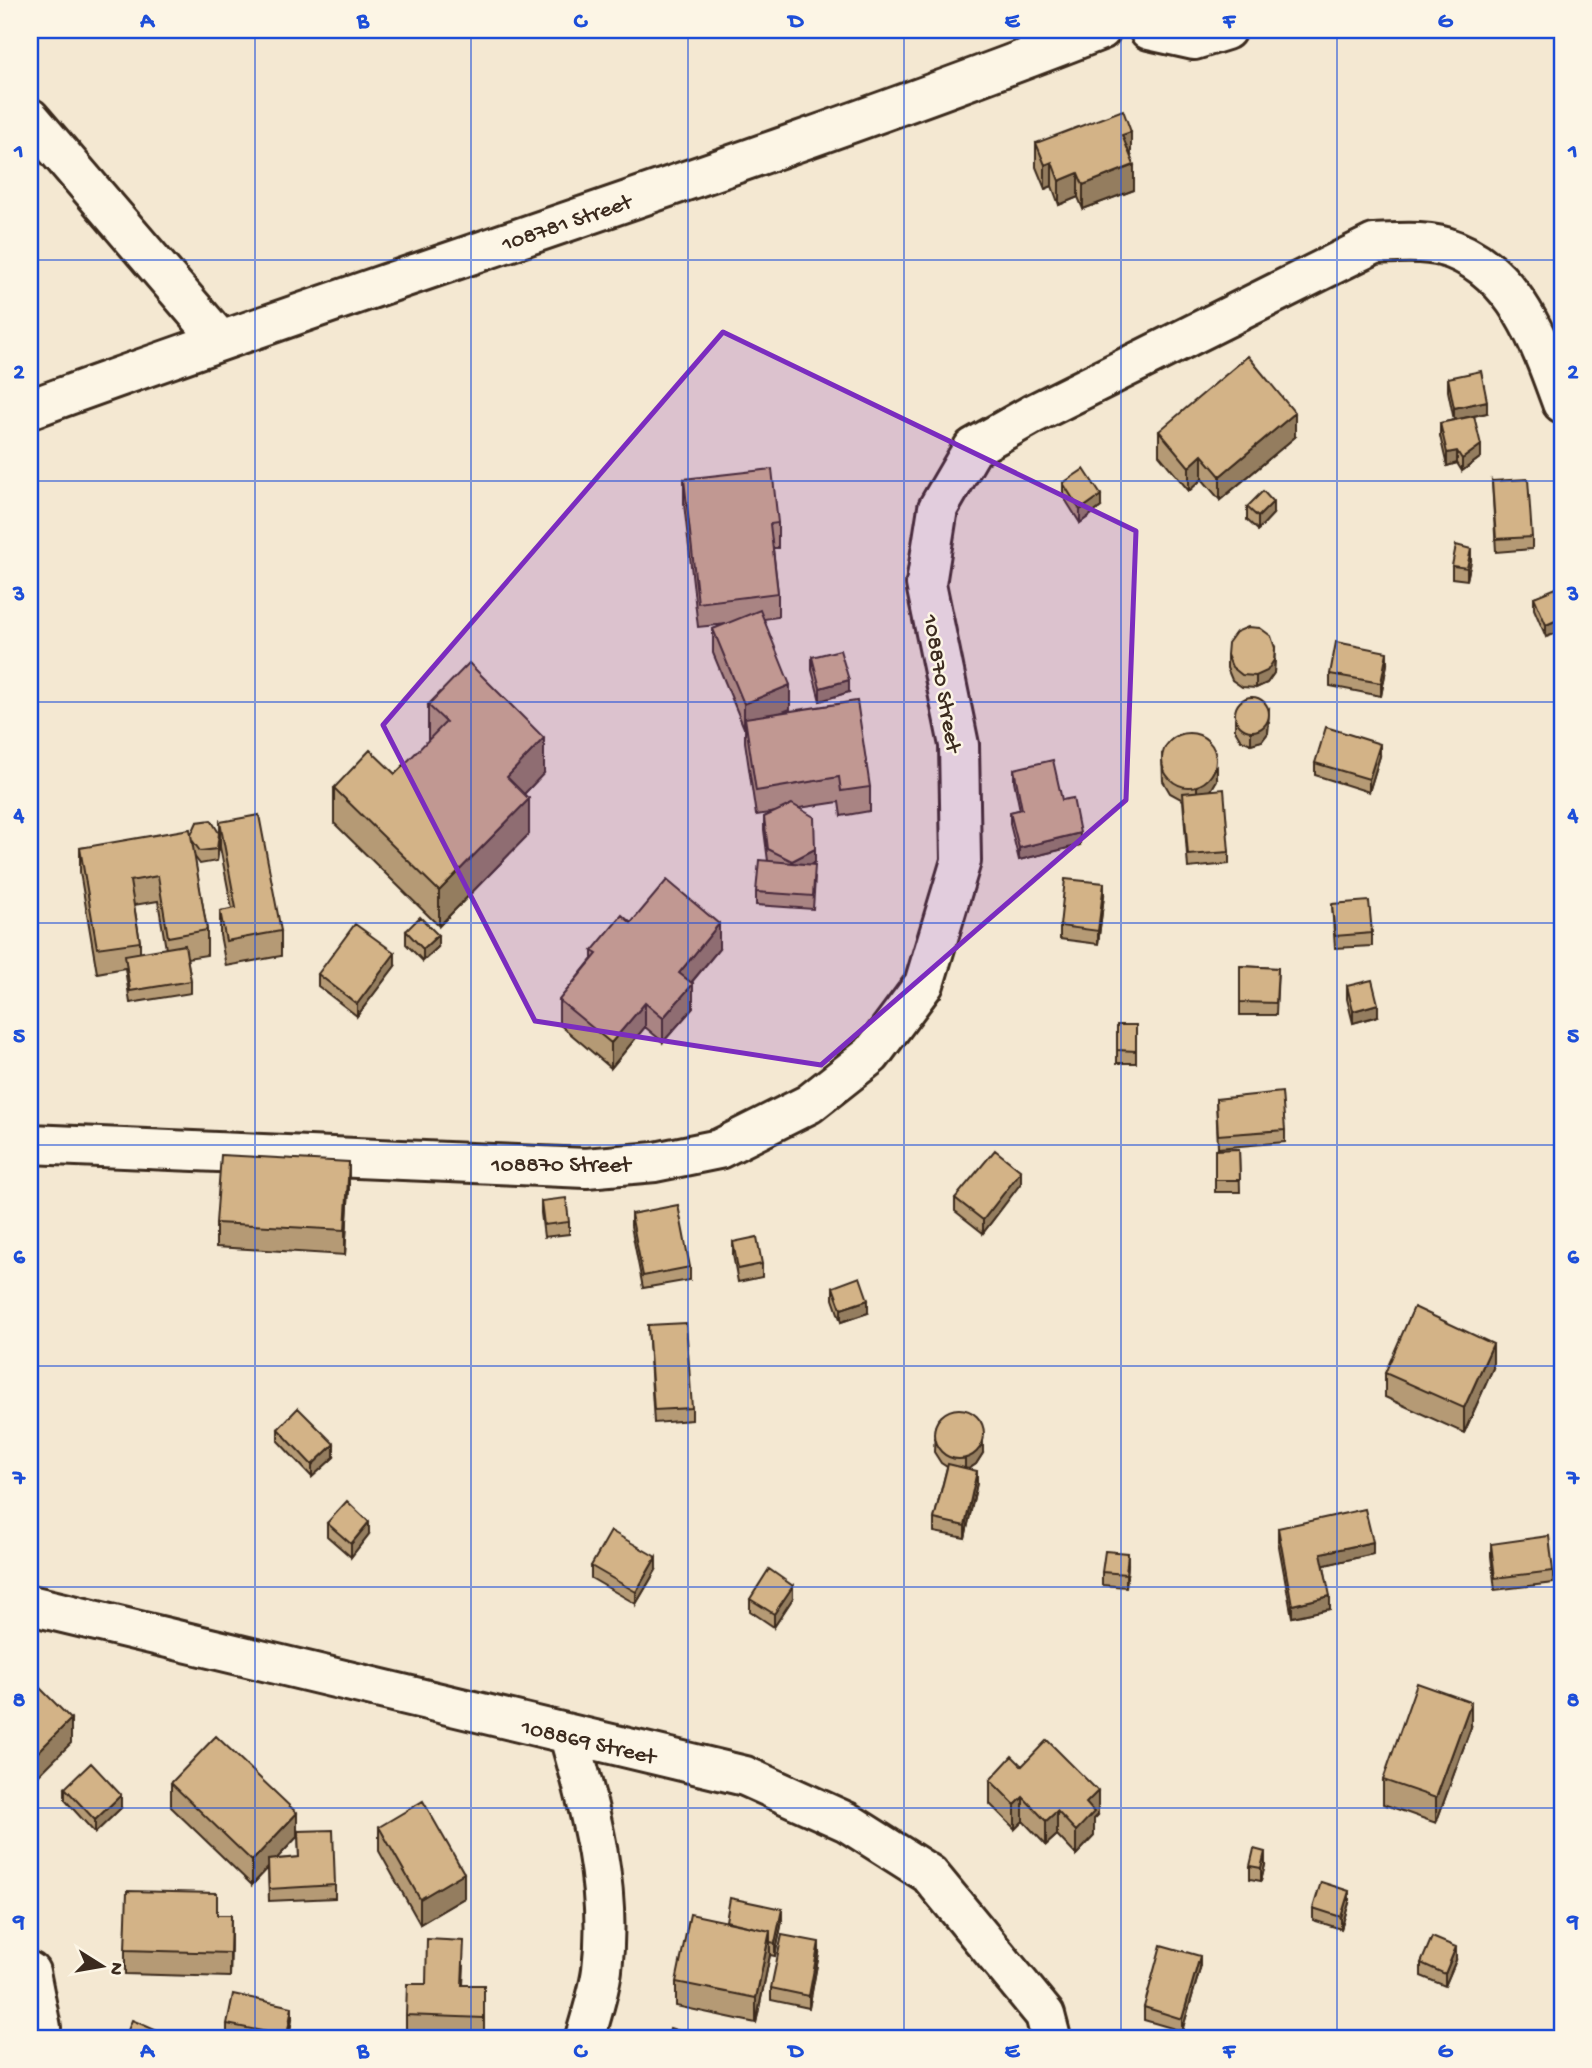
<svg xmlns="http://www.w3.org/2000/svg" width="1592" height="2068" viewBox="0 0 1592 2068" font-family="'Gochi Hand',sans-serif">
  <rect width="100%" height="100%" fill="#f4e8d2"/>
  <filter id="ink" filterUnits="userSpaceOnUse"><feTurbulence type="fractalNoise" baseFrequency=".0143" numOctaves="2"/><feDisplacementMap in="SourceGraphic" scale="14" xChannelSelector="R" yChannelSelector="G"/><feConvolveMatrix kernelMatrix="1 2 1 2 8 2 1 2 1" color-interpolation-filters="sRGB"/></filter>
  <g filter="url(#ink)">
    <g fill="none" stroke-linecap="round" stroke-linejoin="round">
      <defs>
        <path id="street" d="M1149 30 1194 40 1226 30
          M30 118 220 340
          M30 1144 586 1168 655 1162 719 1149 809 1104 871 1055 924 984 961 861 959 745 926 584 938 508 973 448 1033 414 1374 244C1399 243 1430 240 1454 250 1517 275 1541 345 1562 403
          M30 1605 745 1776 847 1822 929 1874 1045 2015 1051 2038
          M569 1736C591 1811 612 1890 602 1970 599 1993 591 2016 585 2038
          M30 1972 41 2028 40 2038"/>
        <path id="secondary" d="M30 409C385 279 748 167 1101 30"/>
      </defs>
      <use href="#street" stroke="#3b2a1e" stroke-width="44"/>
      <use href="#secondary" stroke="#3b2a1e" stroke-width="44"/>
      <use href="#street" stroke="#fcf5e5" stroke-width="38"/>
      <use href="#secondary" stroke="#fcf5e5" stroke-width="38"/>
    </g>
    <path fill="#b59a74" stroke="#3b2a1e" stroke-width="2" fill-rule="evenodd" d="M1036 143 1131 156 1130 157 1134 190 1083 209 1078 197 1059 205 1052 186 1045 189 1036 167Z
      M1448 378 1487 413 1474 416 1481 457 1462 471 1457 463 1447 466 1440 436V423L1454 420 1448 391Z
      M1159 431 1295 437 1220 500 1202 479 1189 491 1159 455Z
      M684 479 778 523V548H773L778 593V617L764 619 790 709 782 713 870 787V811L841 816 839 802 799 808 815 862 810 865 815 878 813 909 756 905V892L768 861 764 830V817L776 812 756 815 745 742V728H744L713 653V629L727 624 698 627 684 504Z
      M1492 481 1532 537V549L1496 552Z
      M1063 483 1101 507 1080 523 1063 496Z
      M1247 507 1273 514 1258 530 1247 520Z
      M1471 561 1467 580 1452 578V566Z
      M1562 589V631L1546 637 1534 609V597Z
      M1227 655 1275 660 1274 673 1267 683 1256 688 1242 687 1232 680 1227 668Z
      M812 657 849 692 820 701 812 670Z
      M1387 664 1381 696 1330 686V674Z
      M1562 686V713L1561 711V687Z
      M428 705 544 773 524 794 529 834 439 926 334 823V788L395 774 428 741Z
      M1235 718 1269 722 1268 733 1262 741 1251 744 1241 740 1235 730Z
      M1162 754 1217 780 1210 791 1229 852V864L1188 868 1183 800 1170 793 1163 781Z
      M1380 756 1369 792 1315 775V763Z
      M1014 769 1062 800 1080 845 1019 860 1010 824V812L1020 810 1014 781Z
      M220 822 281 931V956L226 966 220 935V911L232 909 220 847Z
      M191 835 219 846 217 861 200 864 194 856 207 930V955L187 958 191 981V993L130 1003 125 968 97 973 80 872V848ZM158 901 166 949 140 953V942L134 905Z
      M1104 896 1098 944 1060 939V926Z
      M1332 904 1372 933V946L1335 948Z
      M631 923 719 949 691 983 693 1008 663 1042 645 1027 611 1068 559 1024V1000L592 959V951Z
      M406 931 438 947 423 961 406 944Z
      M30 943 32 963V988H30Z
      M395 966 357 1016 318 986V974Z
      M1240 966 1278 968 1276 1015H1240Z
      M1347 986 1378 1016 1353 1023 1347 999Z
      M1117 1025H1136V1063H1117Z
      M1216 1099 1285 1130V1142L1218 1148Z
      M1239 1149 1240 1192H1215V1150Z
      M1021 1183 983 1233 955 1211V1198Z
      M349 1187 345 1255 216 1247V1223Z
      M541 1201 569 1222V1234L544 1237 541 1213Z
      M631 1214 690 1267V1280L643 1288 631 1226Z
      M733 1242 762 1264V1277L738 1282 733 1255Z
      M833 1287 868 1313 841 1322 833 1299Z
      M648 1325 692 1408V1420L654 1423Z
      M1493 1368 1464 1433 1385 1397V1373Z
      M935 1427 983 1453 976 1464 969 1469 977 1483 965 1538 934 1532V1519L947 1467 941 1463 934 1452Z
      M278 1429 334 1457 312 1477 278 1441Z
      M327 1523 369 1534 351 1557 327 1536Z
      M1278 1528 1373 1554 1324 1565 1330 1609 1292 1617 1278 1541Z
      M1491 1544 1553 1571V1583L1495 1590 1491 1556Z
      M1128 1565 1126 1587 1102 1585V1572Z
      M591 1566 656 1570 636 1604 591 1578Z
      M793 1598 774 1627 750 1611V1599Z
      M1471 1727 1436 1823 1383 1804V1780Z
      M1022 1766 1098 1815 1094 1819V1836L1076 1855 1057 1835 1046 1845 1023 1821 1015 1829 990 1804V1780Z
      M171 1783 297 1837 276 1859 299 1858 298 1831 335 1885V1898L269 1901 268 1868 252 1885 171 1807Z
      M65 1788 121 1808 95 1833 65 1800Z
      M379 1827 464 1898 420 1924 379 1851Z
      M1265 1865 1261 1881 1250 1879V1866Z
      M1349 1903 1341 1929 1313 1920V1908Z
      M217 1915 231 1940 230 1977 125 1974V1950Z
      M726 1921H782L775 1956 770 1955 756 2023 676 2006V1982Z
      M819 1954 809 2008 771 2000V1988Z
      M1456 1960 1445 1986 1421 1976V1963Z
      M464 1966 463 1985H484V2038H406V2015L426 1984Z
      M1200 1969 1182 2031 1144 2020V2007Z
      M292 2019 289 2038H234L227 2037V2024Z"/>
    <path fill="#947d5e" stroke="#3b2a1e" stroke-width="2" d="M1131 132V156L1122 160V135Z
      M1052 162V186L1045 189V165Z
      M1134 165V190L1083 209V185Z
      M1078 173V197L1059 205V181Z
      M1487 401V413L1454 420V408Z
      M1295 413V437L1220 500V476Z
      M1481 445V457L1462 471V459Z
      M1457 451V463L1447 466V453Z
      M1202 455V479L1189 491V467Z
      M1101 495V507L1080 523V510Z
      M1273 502V514L1258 530V517Z
      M1471 549V561L1467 580V568Z
      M1562 618V631L1546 637V625Z
      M1275 648 1274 673 1267 683 1256 688V676Z
      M1387 652V664L1381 696V683Z
      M849 680V692L820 701V688Z
      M790 685V709L746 727 745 718V728H744V704Z
      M1269 709 1268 733 1262 741 1251 744V731Z
      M544 738V773L507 812V777Z
      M1380 744V756L1369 792V779Z
      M1217 767V780L1210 792 1197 799V787Z
      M529 799V834L439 926V891Z
      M219 833V846L217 861V849Z
      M1080 833V845L1019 860V848Z
      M815 849V862L792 874V861Z
      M1104 883V896L1098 944V931Z
      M719 924V949L679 997V973Z
      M438 935V947L423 961V949Z
      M395 953V966L357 1016V1004Z
      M693 984V1008L663 1042V1018Z
      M645 1003V1027L611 1068V1043Z
      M1378 1004V1016L1353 1023V1011Z
      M349 1162V1187L345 1255V1230Z
      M1021 1171V1183L983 1233V1220Z
      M868 1300V1313L841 1322V1309Z
      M1493 1344V1368L1464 1433V1408Z
      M983 1441V1453L976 1464 965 1471V1458Z
      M334 1444V1457L312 1477V1465Z
      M977 1471V1483L965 1538V1526Z
      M369 1522V1534L351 1557V1544Z
      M1373 1542V1554L1321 1566V1553Z
      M1128 1553V1565L1126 1587V1574Z
      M656 1557V1570L636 1604V1592Z
      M793 1586V1598L774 1627V1614Z
      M1330 1596V1609L1292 1617V1605Z
      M1471 1702V1727L1436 1823V1798Z
      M71 1719V1743L30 1784V1760Z
      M1098 1791V1815L1094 1819V1836L1076 1855V1831L1086 1803Z
      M121 1795V1808L95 1833V1820Z
      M1023 1797V1821L1015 1829V1805Z
      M1057 1811V1835L1046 1845V1821Z
      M297 1813V1837L252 1885V1861Z
      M1265 1852V1865L1261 1881V1868Z
      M464 1873V1898L420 1924V1899Z
      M1349 1891V1903L1341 1929V1917Z
      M782 1909V1921L775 1956V1943Z
      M231 1915V1940L230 1977V1953Z
      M770 1931V1955L756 2023V1998Z
      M819 1942V1954L809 2008V1996Z
      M1456 1947V1960L1445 1986V1974Z
      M1200 1956V1969L1182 2031V2019Z
      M292 2007V2019L289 2038H287Z"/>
    <path fill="#d3b387" stroke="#3b2a1e" stroke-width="2" d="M1123 110 1131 132 1122 135 1134 165 1083 185 1078 173 1059 181 1052 162 1045 165 1036 143Z
      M1248 356 1295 413 1220 476 1202 455 1189 467 1159 431Z
      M1481 371 1487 401 1454 408 1448 378Z
      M1474 416 1481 445 1462 459 1457 451 1447 453 1440 423Z
      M772 469 778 523 770 524 778 593 698 603 684 479Z
      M1084 469 1101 495 1080 510 1063 483Z
      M1528 479 1532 537 1496 539 1492 481Z
      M1263 491 1273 502 1258 517 1247 507Z
      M1456 545 1471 549 1467 568 1452 566Z
      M1561 586 1562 589V618L1546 625 1534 597Z
      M760 610 790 685 744 704 713 629Z
      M1248 627 1260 628 1271 636 1275 648 1274 660 1267 671 1256 676 1242 675 1232 667 1227 655 1228 643 1236 632Z
      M1336 642 1387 652 1381 683 1330 674Z
      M840 650 849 680 820 688 812 657Z
      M469 663 544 738 507 777 529 799 439 891 334 788 370 750 395 774 446 722 428 705Z
      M1235 714a17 17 0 1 1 34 0a17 17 0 1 1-34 0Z
      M857 701 870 787 841 791 839 777 756 791 745 718Z
      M1326 727 1380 744 1369 779 1315 763Z
      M1162 760a27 27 0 1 1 54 0a27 27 0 1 1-54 0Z
      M1053 760 1062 800 1073 798 1080 833 1019 848 1010 812 1022 809 1014 769Z
      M1224 789 1229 852 1188 855 1183 793Z
      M792 804 814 817 815 849 792 861 768 849 764 817Z
      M259 815 281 931 226 941 220 911 236 908 220 822Z
      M211 820 219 833 217 849 200 851 192 840 191 835 197 822Z
      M190 829 207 930 168 937 158 876 130 881 140 942 97 948 80 848Z
      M759 860 815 865 813 896 756 892Z
      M1065 879 1104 883 1098 931 1060 926Z
      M667 880 719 924 679 973 693 984 663 1018 645 1003 611 1043 559 1000 597 954 592 951 622 915 631 923Z
      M1369 901 1372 933 1335 936 1332 904Z
      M420 917 438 935 423 949 406 931Z
      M355 924 395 953 357 1004 318 974Z
      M30 943 32 963 30 964Z
      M185 945 191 981 130 991 125 955Z
      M1240 966 1278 968 1276 1003 1240 1002Z
      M1372 980 1378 1004 1353 1011 1347 986Z
      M1117 1025H1136V1051L1117 1050Z
      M1282 1092 1285 1130 1218 1135 1216 1099Z
      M1239 1149 1240 1180H1215V1150Z
      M995 1150 1021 1171 983 1220 955 1198Z
      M221 1155 349 1162 345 1230 216 1223Z
      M566 1198 569 1222 544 1225 541 1201Z
      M678 1205 690 1267 643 1276 631 1214Z
      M757 1237 762 1264 738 1269 733 1242Z
      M860 1277 868 1300 841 1309 833 1287Z
      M1414 1307 1493 1344 1464 1408 1385 1373Z
      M686 1323 692 1408 654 1410 648 1325Z
      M298 1408 334 1444 312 1465 278 1429Z
      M934 1434a25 25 0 1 1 50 0a25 25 0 1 1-50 0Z
      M948 1464 977 1471 965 1526 934 1519Z
      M347 1501 369 1522 351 1544 327 1523Z
      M1365 1509 1373 1542 1321 1553 1330 1596 1292 1605 1278 1528Z
      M611 1531 656 1557 636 1592 591 1566Z
      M1549 1536 1553 1571 1495 1578 1491 1544Z
      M1105 1551 1128 1553 1126 1574 1102 1572Z
      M769 1569 793 1586 774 1614 750 1599Z
      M30 1678 71 1719 30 1760Z
      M1417 1683 1471 1702 1436 1798 1383 1780Z
      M216 1736 297 1813 252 1861 171 1783Z
      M1047 1740 1098 1791 1086 1803 1094 1812 1076 1831 1057 1811 1046 1821 1023 1797 1015 1805 990 1780 1012 1756 1022 1766Z
      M91 1763 121 1795 95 1820 65 1788Z
      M423 1801 464 1873 420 1899 379 1827Z
      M333 1830 335 1885 269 1889 268 1860 299 1857 298 1831Z
      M1254 1849 1265 1852 1261 1868 1250 1866Z
      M1321 1882 1349 1891 1341 1917 1313 1908Z
      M127 1891 217 1893V1915H231L230 1953 125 1950Z
      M730 1898 782 1909 775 1943 770 1942V1931L726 1921Z
      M690 1914 770 1931 756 1998 676 1982Z
      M782 1935 819 1942 809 1996 771 1988Z
      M1432 1937 1456 1947 1445 1974 1421 1963Z
      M427 1939 464 1941 462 1985H484V2018L406 2015 407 1984H426Z
      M1161 1945 1200 1956 1182 2019 1144 2007Z
      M233 1994 292 2007 287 2036 227 2024Z
      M132 2020 162 2033 160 2038H125Z
      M670 2028 701 2038H667Z"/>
  </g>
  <path fill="#7b2cbf" fill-opacity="0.2" stroke="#7b2cbf" stroke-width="5" stroke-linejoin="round" d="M723 332 1136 531 1126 800 821 1065 535 1021 383 725Z"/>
  <path fill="none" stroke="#1d4ed8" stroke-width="2" stroke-opacity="0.55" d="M255 30V2038M471 30V2038M688 30V2038M904 30V2038M1121 30V2038M1337 30V2038M30 260H1562M30 481H1562M30 702H1562M30 923H1562M30 1145H1562M30 1366H1562M30 1587H1562M30 1808H1562"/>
  <g text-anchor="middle" stroke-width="5" stroke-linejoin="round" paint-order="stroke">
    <g font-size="23" fill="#3b2a1e" stroke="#fcf5e5">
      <text transform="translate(566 221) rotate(-19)" y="8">108781 Street</text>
      <text transform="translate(944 683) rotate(80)" y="8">108870 Street</text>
      <text x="561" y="1171">108870 Street</text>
      <text transform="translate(589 1740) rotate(13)" y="8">108869 Street</text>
    </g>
  </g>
  <rect width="1592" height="2068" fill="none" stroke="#fcf5e5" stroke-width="77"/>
  <g transform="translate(102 1966) rotate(101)" stroke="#fcf5e5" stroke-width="5" paint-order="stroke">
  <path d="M0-5L12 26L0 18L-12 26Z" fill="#3b2a1e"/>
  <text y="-10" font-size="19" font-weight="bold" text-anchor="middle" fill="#3b2a1e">N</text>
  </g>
  <rect x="38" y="38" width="1516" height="1992" fill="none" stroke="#1d4ed8" stroke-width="2.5"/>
  <g font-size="23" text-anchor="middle" font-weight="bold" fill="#1d4ed8">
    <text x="147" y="27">A</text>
    <text x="363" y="27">B</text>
    <text x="580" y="27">C</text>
    <text x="796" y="27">D</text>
    <text x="1012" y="27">E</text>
    <text x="1229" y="27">F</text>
    <text x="1445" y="27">G</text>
    <text x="19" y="157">1</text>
    <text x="1573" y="157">1</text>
    <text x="19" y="378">2</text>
    <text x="1573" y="378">2</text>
    <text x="19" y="600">3</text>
    <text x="1573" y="600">3</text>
    <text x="19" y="821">4</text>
    <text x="1573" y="821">4</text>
    <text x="19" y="1042">5</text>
    <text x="1573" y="1042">5</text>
    <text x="19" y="1263">6</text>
    <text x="1573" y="1263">6</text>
    <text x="19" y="1484">7</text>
    <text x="1573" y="1484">7</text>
    <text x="19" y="1706">8</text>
    <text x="1573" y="1706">8</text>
    <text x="19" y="1927">9</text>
    <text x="1573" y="1927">9</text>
    <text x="147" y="2057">A</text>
    <text x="363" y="2057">B</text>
    <text x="580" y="2057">C</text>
    <text x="796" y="2057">D</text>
    <text x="1012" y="2057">E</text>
    <text x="1229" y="2057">F</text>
    <text x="1445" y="2057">G</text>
  </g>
</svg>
